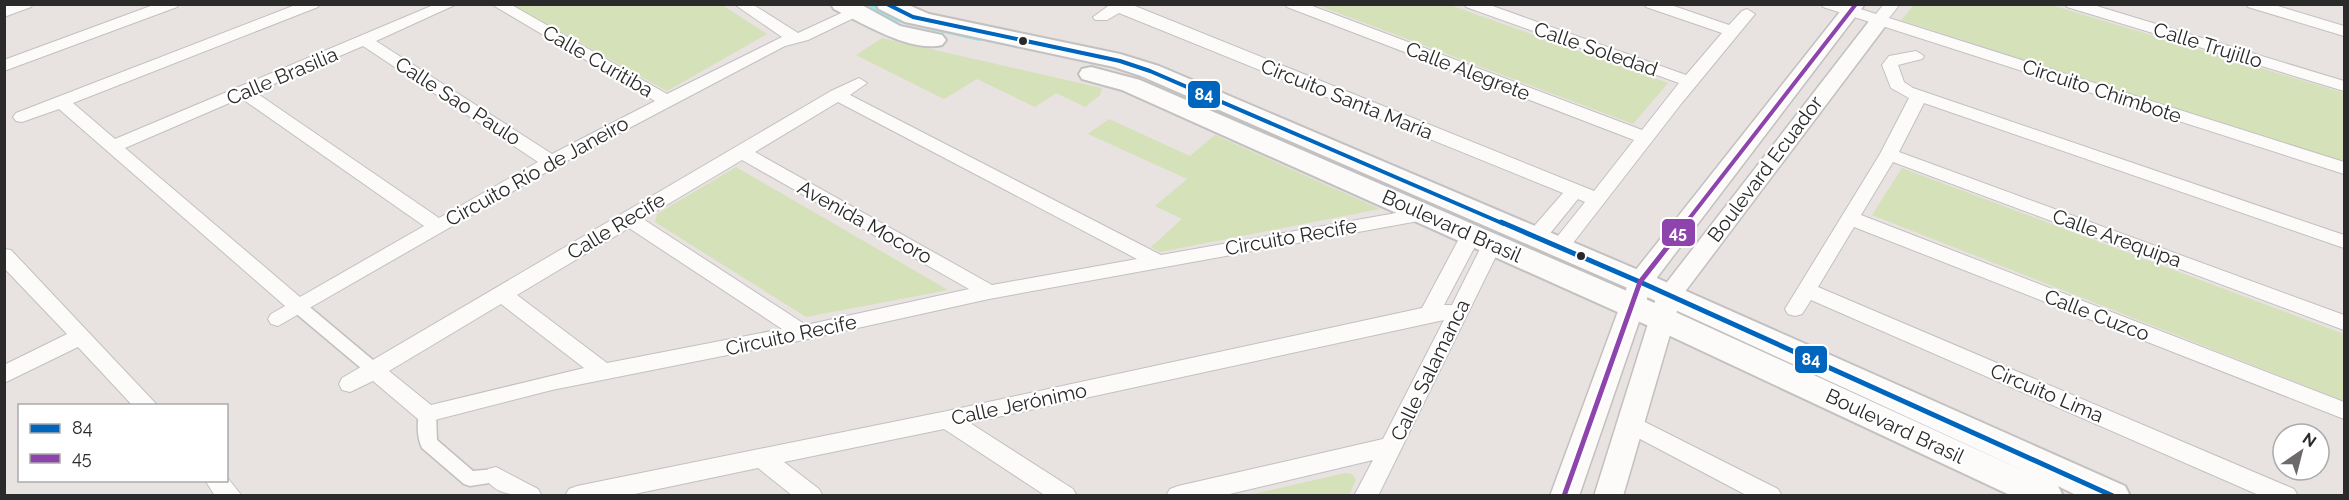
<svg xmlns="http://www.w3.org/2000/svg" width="2349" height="500" viewBox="0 0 2349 500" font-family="Raleway,sans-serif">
  <rect width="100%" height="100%" fill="#e8e2e0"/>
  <path fill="#d5e1b9" d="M512 5H722L767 34 667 91Z
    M1317 5H1450L1668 83 1633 124Z
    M1914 5H2051L2344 93V163L1901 20Z
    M882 38 1102 88 1100 95 1085 107 1056 93 1035 107 977 79 944 99 856 55Z
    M1109 119 1190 156 1215 135 1380 209 1160 252 1151 247 1182 219 1155 206 1187 179 1088 134Z
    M736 167 948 290 806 317 655 222 657 214Z
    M1902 168 2344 334V401L1872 215Z
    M1346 473 1352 474 1356 480 1349 495H1249Z"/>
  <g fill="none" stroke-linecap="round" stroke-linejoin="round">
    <path stroke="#94e9e8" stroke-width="6" d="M871 4 893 18 979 38"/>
    <defs>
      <path id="pedestrian" d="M299 301 305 303 380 366 382 370 380 374H368L293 311 291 307 293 303Z
        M427 407 433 409 436 414 437 440 473 471 496 469 502 471 505 476 502 481 470 486 464 484 422 448C417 438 416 419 421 409Z"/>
      <path id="minor" d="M10 4H33L31 7 4 17V7Z
        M156 4H179L177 7 4 71V60Z
        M298 4H320L318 7 73 103 115 139 436 4H457L376 41 552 154 655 101 491 4H510L667 94 782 37 734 4H752L798 33 850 9H860L863 12 860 15 808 40 785 46 557 166 278 326 271 324 268 319 271 314 285 306 59 109 22 122 16 121 13 117 16 113ZM363 46 538 162 439 218 255 92ZM241 98 424 226 300 297 125 148Z
        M1111 4H1130L1594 191 1634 140 1287 7 1285 4H1307L1642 130 1679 83 1466 7 1464 4H1487L1686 75 1722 33 1646 7 1644 4H1668L1729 25 1742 11 1747 9 1755 14 1681 104 1566 252 1559 253 1552 252 1549 247 1585 202 1578 199 1543 242 1536 243 1529 242 1526 237 1529 232 1563 193 1119 13 1107 20H1095L1093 17Z
        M1821 4H1845L1876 14 1884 4H1900L1889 18 2344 162V174L1823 7Z
        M2065 4H2090L2344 81V91L2067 7Z
        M2246 4H2271L2344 26V36L2248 7Z
        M1916 51 1924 56 1922 59 1898 65 1904 82 1913 88 2344 235V248L1924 103 1899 152 2344 315V330L1893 162 1861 215 2344 402V419L1854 227 1818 287 2294 489 2298 496H2261L1811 300 1802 314 1795 316 1788 314 1785 309 1880 154 1909 98 1891 88 1882 65 1889 56Z
        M859 78 867 83 850 95 1161 255 1424 208 1431 210 1433 214 1431 218 1424 220 989 299 803 340 552 390 427 422 419 420 373 381 350 392 342 390 339 384 342 378 831 91ZM838 102 1137 259 992 285 755 152ZM742 160 969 289 806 325 643 219ZM629 228 782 329 607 363 517 295ZM501 304 584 368 431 405 389 371Z
        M1471 229 1478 231 1481 235 1444 305H1452L1485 239 1492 238 1499 239 1502 244 1378 496H1354L1373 460 1221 496H1166L1170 489 1178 486 1383 439 1444 320 970 423 1073 489 1077 496H1046L944 429 784 462 819 489 823 496H793L758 468 625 496H565L569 489 577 486 947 411 1422 308 1461 235 1464 231Z
        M4 249 11 250 158 406H133L78 347 4 383V365L67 334 4 268Z
        M1631 415 1778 489 1782 496H1748L1623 430 1620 424 1623 418Z
        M496 467 538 489 542 496C521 496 495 497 484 476L488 469Z
        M226 476 242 496H215L205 480H226Z"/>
      <path id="tertiary" d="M1846 4H1865L1652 284 1579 496H1550L1631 276Z
        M1880 14 1887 16 1890 20 1887 24 1681 297 1623 496H1594L1657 295 1873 16Z"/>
      <path id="secondary" d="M831 4H860L900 26 942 35 946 40 942 45C911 53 862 23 834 9Z
        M876 4H906L929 14 1120 54 1159 66 1650 275 2125 486 2130 496H2078L2058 486 2063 496H2012L1651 327 1122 90 1082 79 1079 74 1082 69 1091 67 1140 80 1673 311 2033 475 1630 289 1141 76 1114 67 905 22 879 9Z"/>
    </defs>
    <use href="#pedestrian" stroke="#c2c0c1" stroke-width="3"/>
    <use href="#minor" stroke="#c2c0c1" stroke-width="2"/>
    <use href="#tertiary" stroke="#c2c0c1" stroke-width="3"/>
    <use href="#secondary" stroke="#c2c0c1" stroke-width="4"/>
    <use href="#pedestrian" fill="#fcfbfa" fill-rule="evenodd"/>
    <use href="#minor" fill="#fcfbfa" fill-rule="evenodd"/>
    <use href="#tertiary" fill="#fcfbfa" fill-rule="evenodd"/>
    <use href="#secondary" fill="#fcfbfa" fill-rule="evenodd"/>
    <defs>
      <path id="bus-1-far1" d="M887 4 913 17 1120 61 1150 71 1504 224"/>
      <path id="bus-1" d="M1501 222 1640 282 2113 496"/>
      <path id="bus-2-far1" d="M1685 224 1856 4"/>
      <path id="bus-2" d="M1564 496 1640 282 1687 222"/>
    </defs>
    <use href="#bus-1-far1" stroke="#fff" stroke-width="8"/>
    <use href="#bus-1" stroke="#fff" stroke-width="10"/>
    <use href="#bus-2-far1" stroke="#fff" stroke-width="8"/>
    <use href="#bus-2" stroke="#fff" stroke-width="10"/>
    <use href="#bus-1-far1" stroke="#0065bd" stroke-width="4"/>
    <use href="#bus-1" stroke="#0065bd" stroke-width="5"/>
    <use href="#bus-2-far1" stroke="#8e44ad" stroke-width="4"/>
    <use href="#bus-2" stroke="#8e44ad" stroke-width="5"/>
  </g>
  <g fill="#2a2a2a" stroke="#fff" stroke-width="2">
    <circle cx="1023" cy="41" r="5"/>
    <circle cx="1581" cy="256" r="5"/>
  </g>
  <g text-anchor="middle" stroke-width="4.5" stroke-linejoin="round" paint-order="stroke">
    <g font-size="20" fill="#2a2a2a" stroke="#fff">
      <text transform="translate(2208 45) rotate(17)" y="7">Calle Trujillo</text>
      <text transform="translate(1596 49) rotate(19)" y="7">Calle Soledad</text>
      <text transform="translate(598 61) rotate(30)" y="7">Calle Curitiba</text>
      <text transform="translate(1468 71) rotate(21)" y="7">Calle Alegrete</text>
      <text transform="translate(282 76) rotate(-23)" y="7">Calle Brasilia</text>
      <text transform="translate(2102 91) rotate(18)" y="7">Circuito Chimbote</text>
      <text transform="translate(1347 99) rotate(22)" y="7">Circuito Santa María</text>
      <text transform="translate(458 101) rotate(33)" y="7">Calle Sao Paulo</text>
      <text transform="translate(1765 169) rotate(-53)" y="7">Boulevard Ecuador</text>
      <text transform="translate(537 171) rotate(-29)" y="7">Circuito Río de Janeiro</text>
      <text transform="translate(865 222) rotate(29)" y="7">Avenida Mocoro</text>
      <text transform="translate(616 226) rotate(-31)" y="7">Calle Recife</text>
      <text transform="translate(1452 226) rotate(24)" y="7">Boulevard Brasil</text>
      <text transform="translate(1291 237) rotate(-10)" y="7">Circuito Recife</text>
      <text transform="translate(2117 238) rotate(20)" y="7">Calle Arequipa</text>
      <text transform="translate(2097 315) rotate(21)" y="7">Calle Cuzco</text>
      <text transform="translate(791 335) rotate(-12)" y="7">Circuito Recife</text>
      <text transform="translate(1430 370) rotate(-64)" y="7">Calle Salamanca</text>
      <text transform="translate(2047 393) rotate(23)" y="7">Circuito Lima</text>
      <text transform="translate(1019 404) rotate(-12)" y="7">Calle Jerónimo</text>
      <text transform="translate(1895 426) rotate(25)" y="7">Boulevard Brasil</text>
    </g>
  </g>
  <g stroke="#fff" stroke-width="2">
    <rect x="1187" y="80" width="34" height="29" rx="6" fill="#0065bd"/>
    <rect x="1661" y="218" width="35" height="29" rx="6" fill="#8e44ad"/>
    <rect x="1794" y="345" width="34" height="29" rx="6" fill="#0065bd"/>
  </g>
  <g font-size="16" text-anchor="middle" font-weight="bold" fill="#fff">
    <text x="1204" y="100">84</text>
    <text x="1678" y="238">45</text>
    <text x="1811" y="365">84</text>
  </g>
  <rect width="2349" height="500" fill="none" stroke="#2a2a2a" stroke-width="12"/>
  <rect x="18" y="404" width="210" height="78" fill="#ffffff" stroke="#aaaaaa" stroke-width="1.5"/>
  <rect x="30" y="424" width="30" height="9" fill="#0065bd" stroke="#aaaaaa" stroke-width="1.5"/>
  <text x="72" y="434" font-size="18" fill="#2a2a2a">84</text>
  <rect x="30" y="454" width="30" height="9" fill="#8e44ad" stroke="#aaaaaa" stroke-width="1.5"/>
  <text x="72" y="464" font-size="18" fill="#2a2a2a">45</text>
  <g transform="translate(2301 452) rotate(35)"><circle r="28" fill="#ffffff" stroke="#aaaaaa" stroke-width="1.5"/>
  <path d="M0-4.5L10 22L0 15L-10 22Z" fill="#6c6a6a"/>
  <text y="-9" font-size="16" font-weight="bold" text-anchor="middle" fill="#2a2a2a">N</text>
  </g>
</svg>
